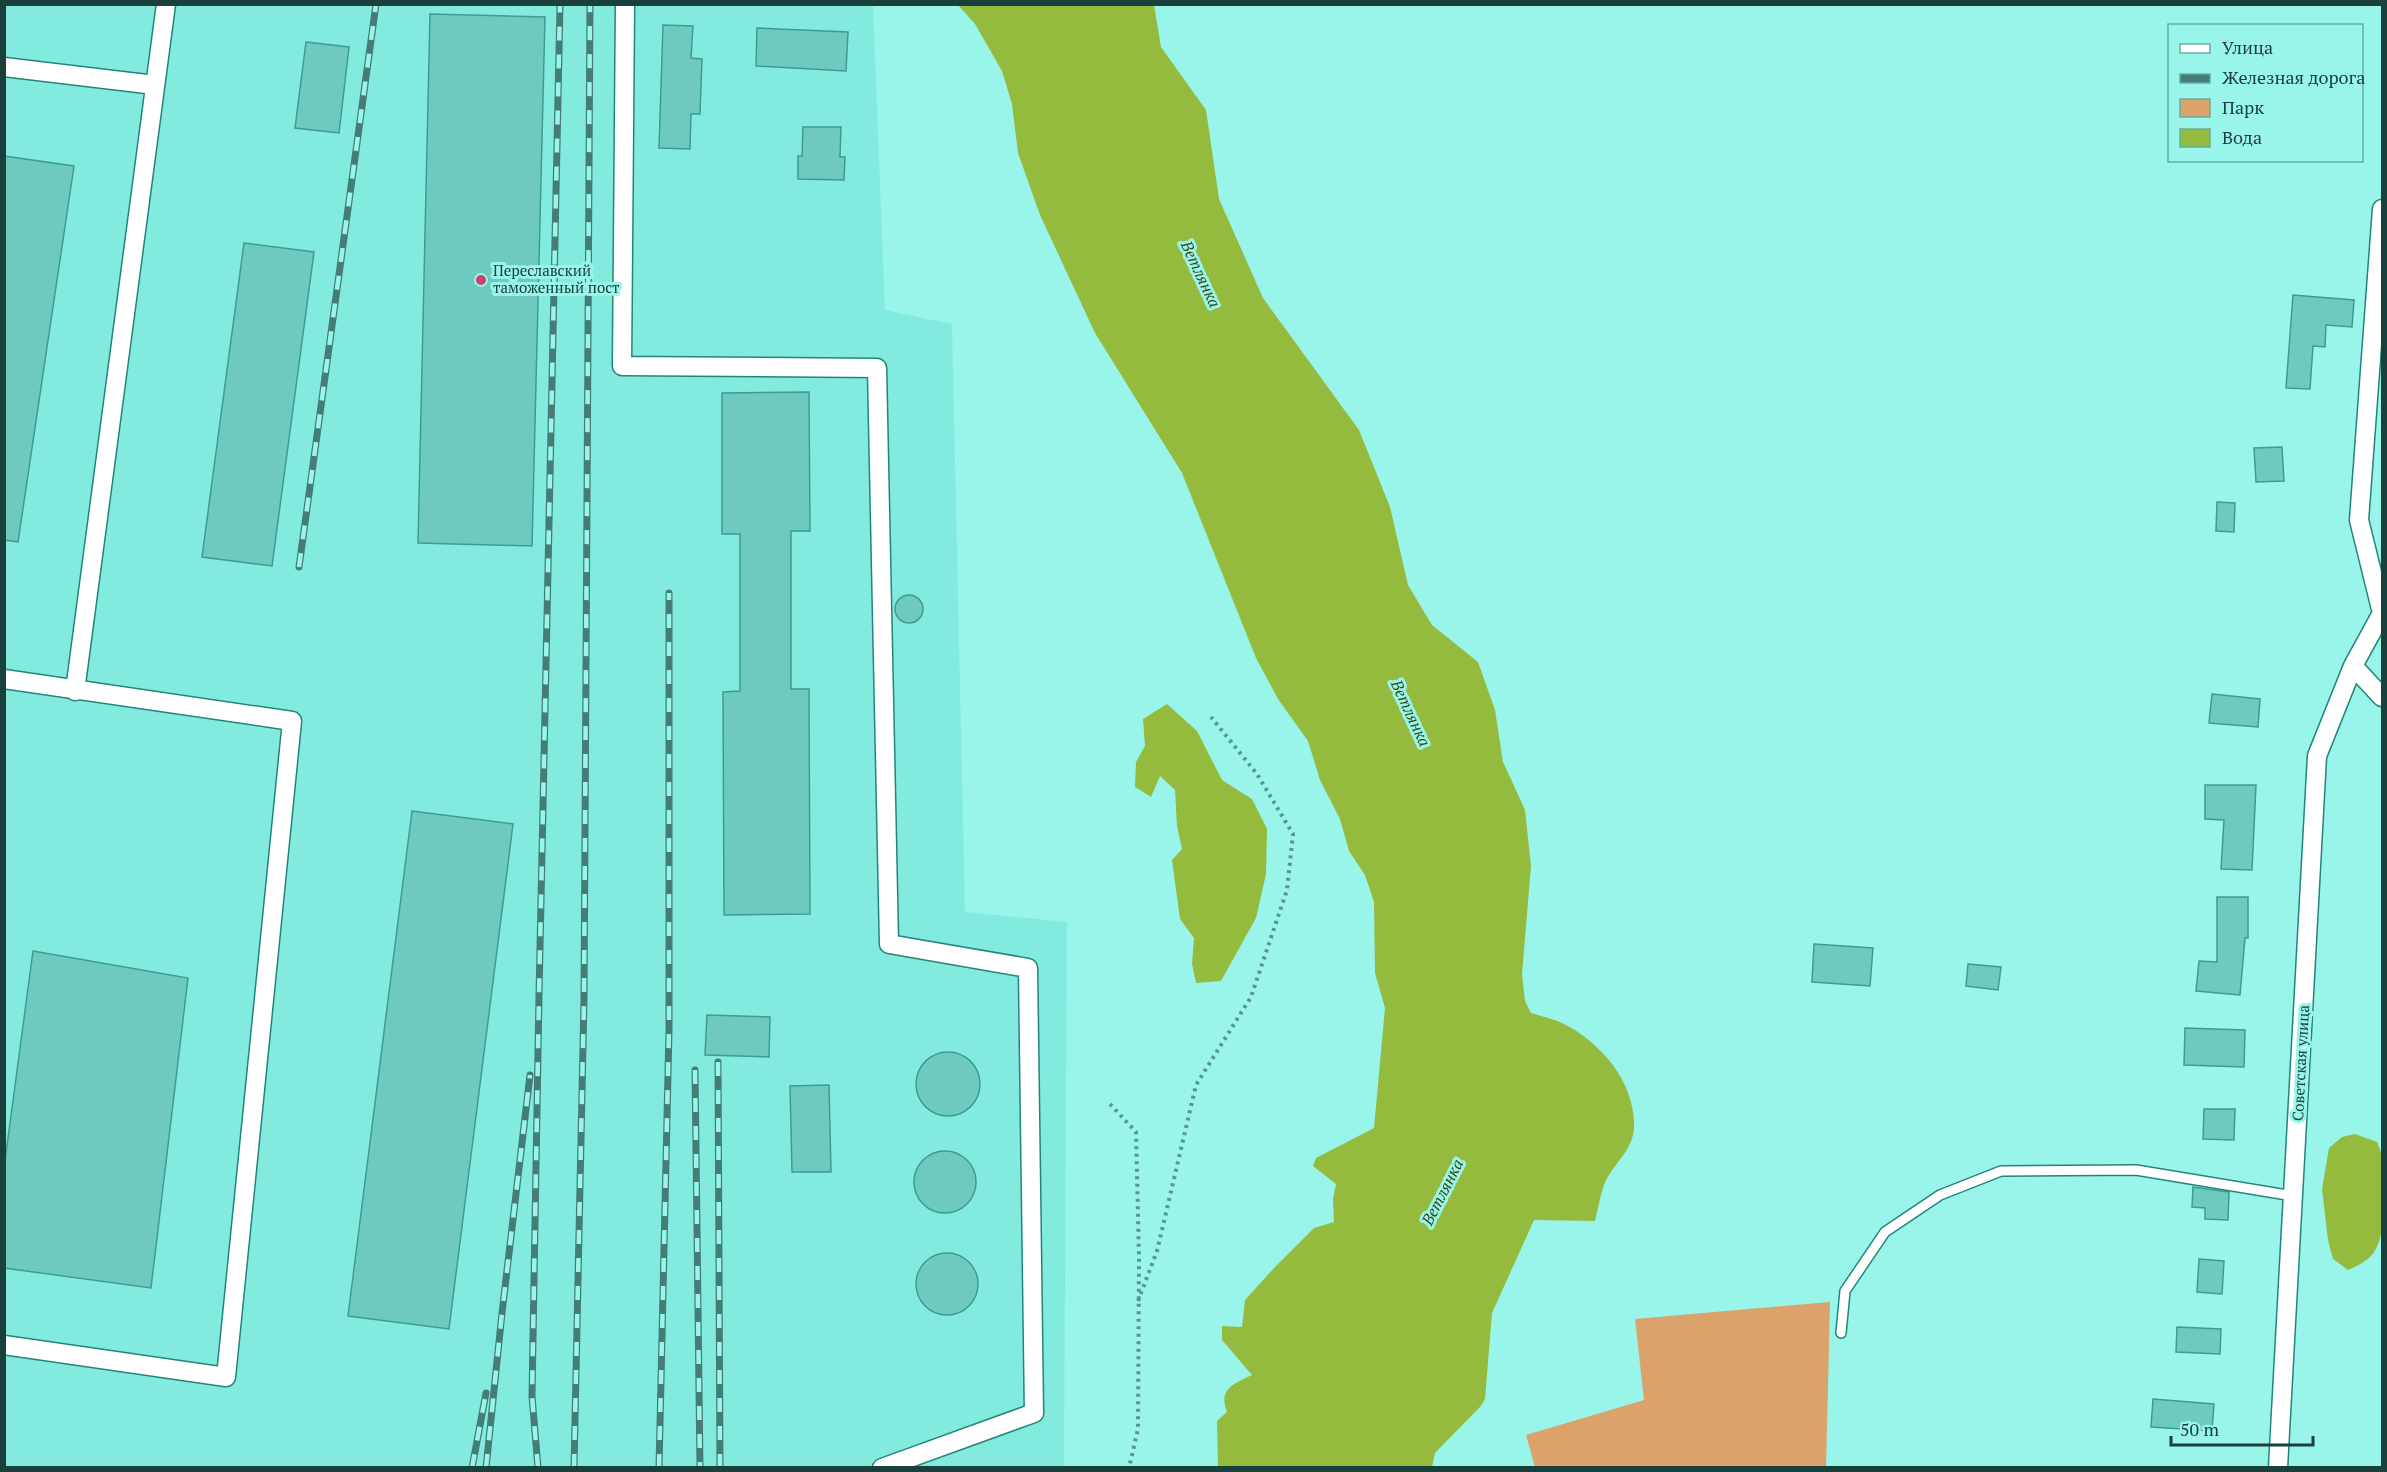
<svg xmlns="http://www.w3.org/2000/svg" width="2387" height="1472" viewBox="0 0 2387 1472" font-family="'PT Serif',serif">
  <rect width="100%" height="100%" fill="#99f5e9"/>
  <path fill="#83ebde" d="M5 5H873L885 310 952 324 965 912 1067 922 1064 1467 5 1468Z"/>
  <path fill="#dba26b" d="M1830 1302 1826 1467H1535L1526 1435 1644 1400 1635 1319Z"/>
  <path fill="#94bb3d" d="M958 5H1154L1161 47 1206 110 1219 199 1263 298 1359 430 1390 507 1408 585 1432 625 1478 662 1495 710 1503 762 1525 810 1531 866 1522 974 1525 1001 1531 1013C1541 1016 1553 1019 1562 1023 1601 1042 1636 1083 1634 1128 1633 1151 1611 1166 1604 1185 1600 1196 1598 1209 1595 1221L1534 1220 1492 1313 1485 1399 1480 1407 1435 1453 1432 1467H1218L1217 1421 1227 1412C1218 1388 1234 1384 1252 1375L1222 1340V1326L1242 1327 1245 1300 1275 1267 1314 1228 1334 1222 1333 1199 1336 1184 1313 1166 1316 1158 1374 1128 1385 1008 1375 973 1374 902 1365 875 1349 851 1340 819 1320 780 1308 741 1278 699 1256 658 1182 473 1095 333 1040 215 1018 153 1012 104 1002 71 975 24Z
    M1167 704 1197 731 1222 780 1252 799 1267 829 1266 874 1256 918 1221 981 1196 983 1192 964 1194 938 1180 919 1172 860 1182 849 1177 826 1175 790 1160 776 1151 797 1135 787 1136 762 1145 746 1143 719Z
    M2355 1134 2377 1142 2382 1155V1228C2378 1254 2370 1260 2348 1270L2333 1259 2328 1240 2322 1189 2329 1148 2342 1137Z"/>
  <path fill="#6ecabf" stroke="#3d9c91" stroke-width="1.5" d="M430 14 545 17 532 546 418 543Z
    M663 25 693 26 691 58 702 59 700 114H691L690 149 659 148Z
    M757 28 848 32 846 71 756 66Z
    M306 42 349 47 339 133 295 128Z
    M803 127H841L840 157H845L844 180 798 179V156H802Z
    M4 156 74 166 18 542 4 540Z
    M244 243 314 252 272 566 202 557Z
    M2293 295 2354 300 2352 327 2326 325 2325 347 2313 346 2310 389 2286 388Z
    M809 392 810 531H791V689H809L810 914 724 915 723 692 740 691V534H722V393Z
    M2282 447 2284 481 2256 482 2254 448Z
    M2217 502 2235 503 2234 532 2216 531Z
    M895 609a14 14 0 1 1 28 0a14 14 0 1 1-28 0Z
    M2212 694 2260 699 2258 727 2209 723Z
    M2205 785H2256L2252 870 2221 869 2224 820 2205 819Z
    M412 811 513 824 449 1329 348 1316Z
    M2217 897H2248V938H2245L2240 995 2196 991 2199 961 2217 962Z
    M1814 944 1873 948 1870 986 1812 982Z
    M33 951 188 978 151 1288 4 1268V1168Z
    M1968 964 2001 967 1998 990 1966 986Z
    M707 1015 770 1017 769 1057 705 1055Z
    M2185 1028 2245 1030 2244 1067 2184 1065Z
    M916 1084a32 32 0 1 1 64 0a32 32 0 1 1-64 0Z
    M829 1085 831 1172H792L790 1086Z
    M2204 1109H2235L2234 1140 2203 1139Z
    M914 1182a31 31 0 1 1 62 0a31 31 0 1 1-62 0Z
    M2193 1187 2229 1192 2228 1220 2205 1219V1208L2192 1207Z
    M916 1284a31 31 0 1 1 62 0a31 31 0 1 1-62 0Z
    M2199 1259 2224 1261 2222 1294 2197 1292Z
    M2177 1327 2221 1329 2220 1354 2176 1352Z
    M2153 1399 2214 1404 2212 1431 2151 1427Z"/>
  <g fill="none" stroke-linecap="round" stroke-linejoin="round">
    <defs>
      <path id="lane" d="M1841 1333 1845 1291 1885 1232 1940 1195 2001 1171 2136 1170 2293 1196"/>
      <path id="street" d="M625 4 622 366 877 368 889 944 1028 968 1034 1413 882 1468
        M4 67 155 85
        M2382 209 2359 520 2382 613 2353 666 2382 697
        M4 679 292 721 226 1377 4 1345
        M75 691 166 4
        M2278 1468 2317 756 2353 666"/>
    </defs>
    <use href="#lane" stroke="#20867c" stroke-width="12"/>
    <use href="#street" stroke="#20867c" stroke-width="21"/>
    <path stroke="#56968d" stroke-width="4" stroke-dasharray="3 4.5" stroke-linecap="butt" d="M1110 1104 1136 1132 1139 1257 1138 1429 1129 1468
      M1138 1301 1157 1251 1196 1085 1251 997 1287 890 1293 834 1257 774 1211 717"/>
    <use href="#lane" stroke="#fff" stroke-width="9"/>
    <use href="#street" stroke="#fff" stroke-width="18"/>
    <defs>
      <path id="rail" d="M299 567 376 4
        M718 1062 720 1468
        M695 1070 700 1468
        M472 1468 486 1393
        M486 1468 502 1313 530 1075
        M538 1468 532 1396 539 995 560 4
        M574 1468 584 999 590 4
        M659 1468 669 1030V593"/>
    </defs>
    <use href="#rail" stroke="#447d75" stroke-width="7"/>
    <use href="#rail" stroke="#99f5e9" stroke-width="4.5" stroke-dasharray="14" stroke-linecap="butt"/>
  </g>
  <circle fill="#ce406e" stroke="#99f5e9" stroke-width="2" cx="481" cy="280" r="6"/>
  <g text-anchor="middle" stroke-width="6" stroke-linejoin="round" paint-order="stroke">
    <g font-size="15" fill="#19403b" stroke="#99f5e9" text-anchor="start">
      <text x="493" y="276">Переславский<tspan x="493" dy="17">таможенный пост</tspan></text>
    </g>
    <g font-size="15" fill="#19403b" stroke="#99f5e9">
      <text transform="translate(2301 1063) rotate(-87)" y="5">Советская улица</text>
    </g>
    <g font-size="16" font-style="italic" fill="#354514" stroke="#99f5e9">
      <text transform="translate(1201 274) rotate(65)" y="6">Ветлянка</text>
      <text transform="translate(1411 713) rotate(65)" y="6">Ветлянка</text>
      <text transform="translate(1442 1192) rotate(-63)" y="6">Ветлянка</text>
    </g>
  </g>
  <rect width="2387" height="1472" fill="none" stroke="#19403b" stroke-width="12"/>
  <rect x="2168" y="24" width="195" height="138" fill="#99f5e9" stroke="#66ada3" stroke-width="1.5"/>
  <rect x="2180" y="44" width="30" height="9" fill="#ffffff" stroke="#66ada3" stroke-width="1.5"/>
  <text x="2222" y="54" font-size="18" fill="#19403b">Улица</text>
  <rect x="2180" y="74" width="30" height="9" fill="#447d75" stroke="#66ada3" stroke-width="1.5"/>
  <text x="2222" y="84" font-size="18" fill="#19403b">Железная дорога</text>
  <rect x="2180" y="99" width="30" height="18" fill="#dba26b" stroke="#66ada3" stroke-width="1.5"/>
  <text x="2222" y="114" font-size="18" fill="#19403b">Парк</text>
  <rect x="2180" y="129" width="30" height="18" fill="#94bb3d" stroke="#66ada3" stroke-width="1.5"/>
  <text x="2222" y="144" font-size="18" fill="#19403b">Вода</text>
  <path d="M2171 1436v9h142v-9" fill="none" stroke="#19403b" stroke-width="3"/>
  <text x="2180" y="1436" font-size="18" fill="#19403b" stroke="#99f5e9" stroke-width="4.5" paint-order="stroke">50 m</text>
</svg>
